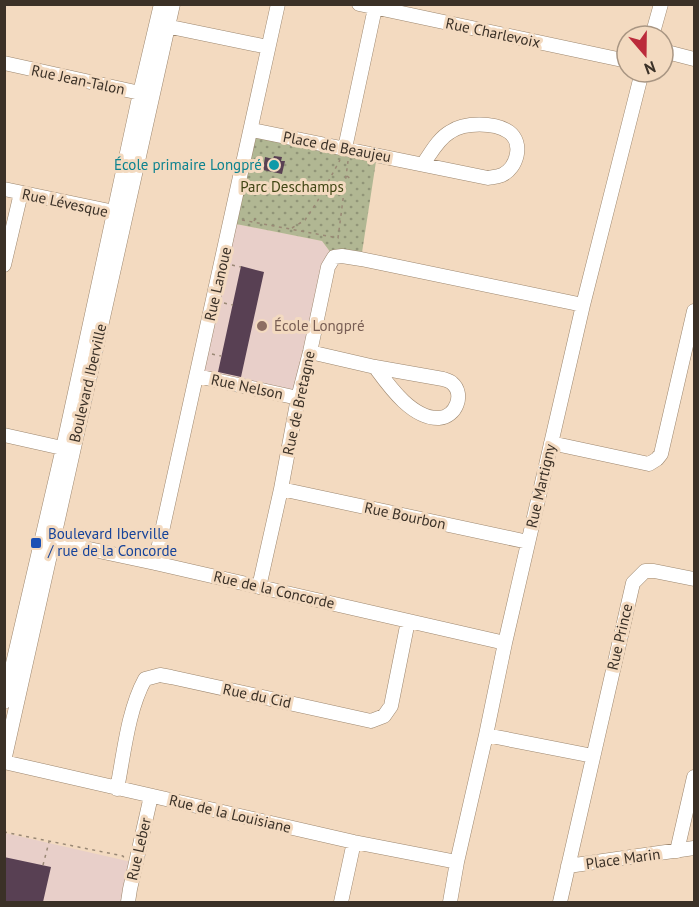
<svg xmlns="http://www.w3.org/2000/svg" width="699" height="907" viewBox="0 0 699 907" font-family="'PT Sans',sans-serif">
  <defs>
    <pattern id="grass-dots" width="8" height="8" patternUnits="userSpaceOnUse" patternTransform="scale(1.5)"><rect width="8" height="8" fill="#b1b793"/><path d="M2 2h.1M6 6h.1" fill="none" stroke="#919578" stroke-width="1.8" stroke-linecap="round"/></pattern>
  </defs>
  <rect width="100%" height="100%" fill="#f3dac0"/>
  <path fill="#e8cfc9" d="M231 223 322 241 334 257 298 398 197 376Z
    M5 833 136 863 128 902H5Z"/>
  <path fill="url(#grass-dots)" d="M252 130 377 155 361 259 334 257 322 241 231 223Z"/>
  <path fill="#584053" d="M274 156 282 157 281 161H285L282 174 263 170 265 157 273 159Z
    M241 266 264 272 241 377 218 372Z
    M4 857 51 867 43 902H4Z"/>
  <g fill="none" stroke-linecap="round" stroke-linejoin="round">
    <defs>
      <path id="minor" d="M359 4 627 61
        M161 25 268 47
        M652 36 661 4
        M663 51 694 59
        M4 63 149 95
        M252 130 488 178C493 177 497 177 502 175 517 168 524 143 509 132 495 122 464 122 450 132 438 139 431 153 423 164
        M345 148 375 8
        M4 189 124 214
        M4 265 21 193
        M310 352 375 367 443 379C446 380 450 381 452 383 465 394 456 417 439 418 412 419 389 386 375 367
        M197 376 298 398
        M4 435 71 450
        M551 443 649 464 657 459 661 454 694 311
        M281 489 528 542
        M47 540 155 563 505 643
        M155 563 278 4
        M259 587 281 489 298 398 310 352 328 267 334 257 342 256 361 259 583 305
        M4 702 63 448 140 93 161 4
        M486 735 593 756
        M4 761 173 4
        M4 762 354 842 457 862
        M117 789C124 753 128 710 145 679L160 675 171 677 371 721 384 716 391 706 408 621
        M677 851 694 777
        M568 866 694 848
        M128 902 130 889 151 796
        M341 902 354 842
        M450 902 457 862 486 735 505 643 583 305 642 72
        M560 902 633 583 645 571H654L694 579"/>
    </defs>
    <use href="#minor" stroke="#9d876f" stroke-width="15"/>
    <path stroke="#998875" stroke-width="1.5" stroke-dasharray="3 4.5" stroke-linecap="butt" d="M255 166 263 169
      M347 176 352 180
      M242 220 338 238 348 161
      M254 221 257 215
      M292 228 305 220 317 202 340 160
      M232 265 241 267
      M224 303 233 305
      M212 354 221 356
      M4 832 123 856 125 860
      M43 865 49 842"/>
    <use href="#minor" stroke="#fff" stroke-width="14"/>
  </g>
  <circle fill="#0f9aa8" stroke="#f3dac0" stroke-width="2" cx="274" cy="165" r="6"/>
  <circle fill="#8d6e63" stroke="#f3dac0" stroke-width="2" cx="262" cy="326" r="6"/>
  <rect fill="#1a4fb4" stroke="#f3dac0" stroke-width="2" x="30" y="537" width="12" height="12" rx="3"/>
  <g text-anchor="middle" stroke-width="6" stroke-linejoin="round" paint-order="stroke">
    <g font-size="15" fill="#3b3127" stroke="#f3dac0">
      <text transform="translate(493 33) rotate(12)" y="5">Rue Charlevoix</text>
      <text transform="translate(78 80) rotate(12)" y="5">Rue Jean-Talon</text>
      <text transform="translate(337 147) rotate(11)" y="5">Place de Beaujeu</text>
      <text transform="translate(65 203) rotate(12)" y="5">Rue Lévesque</text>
      <text transform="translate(218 284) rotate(-77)" y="5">Rue Lanoue</text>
      <text transform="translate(88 383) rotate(-77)" y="5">Boulevard Iberville</text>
      <text transform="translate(247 387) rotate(12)" y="5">Rue Nelson</text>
      <text transform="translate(299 403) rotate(-78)" y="5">Rue de Bretagne</text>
      <text transform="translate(541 486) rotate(-77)" y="5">Rue Martigny</text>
      <text transform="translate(405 516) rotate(12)" y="5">Rue Bourbon</text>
      <text transform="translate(274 590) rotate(13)" y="5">Rue de la Concorde</text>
      <text transform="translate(620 637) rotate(-77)" y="5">Rue Prince</text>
      <text transform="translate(257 696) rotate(12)" y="5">Rue du Cid</text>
      <text transform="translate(230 814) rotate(13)" y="5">Rue de la Louisiane</text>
      <text transform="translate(139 849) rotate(-77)" y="5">Rue Leber</text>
      <text transform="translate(623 859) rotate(-8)" y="5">Place Marin</text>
    </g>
    <g font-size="15" fill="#0d838f" stroke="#f3dac0" text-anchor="end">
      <text x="262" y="170">École primaire Longpré</text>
    </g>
    <g font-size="15" fill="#404514" stroke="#f3dac0">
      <text x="292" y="192">Parc Deschamps</text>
    </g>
    <g font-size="15" fill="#785e54" stroke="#f3dac0" text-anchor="start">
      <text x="274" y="331">École Longpré</text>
    </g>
    <g font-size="15" fill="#164399" stroke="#f3dac0" text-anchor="start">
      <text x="48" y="539">Boulevard Iberville<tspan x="48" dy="17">/ rue de la Concorde</tspan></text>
    </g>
  </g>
  <rect width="699" height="907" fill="none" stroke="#3b3127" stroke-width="12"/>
  <g transform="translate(645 54) rotate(160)"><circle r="28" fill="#f3dac0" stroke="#a99683" stroke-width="1.5"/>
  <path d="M0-4.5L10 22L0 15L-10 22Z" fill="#bb2b3b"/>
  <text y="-9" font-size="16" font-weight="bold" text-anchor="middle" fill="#3b3127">N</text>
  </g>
</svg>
